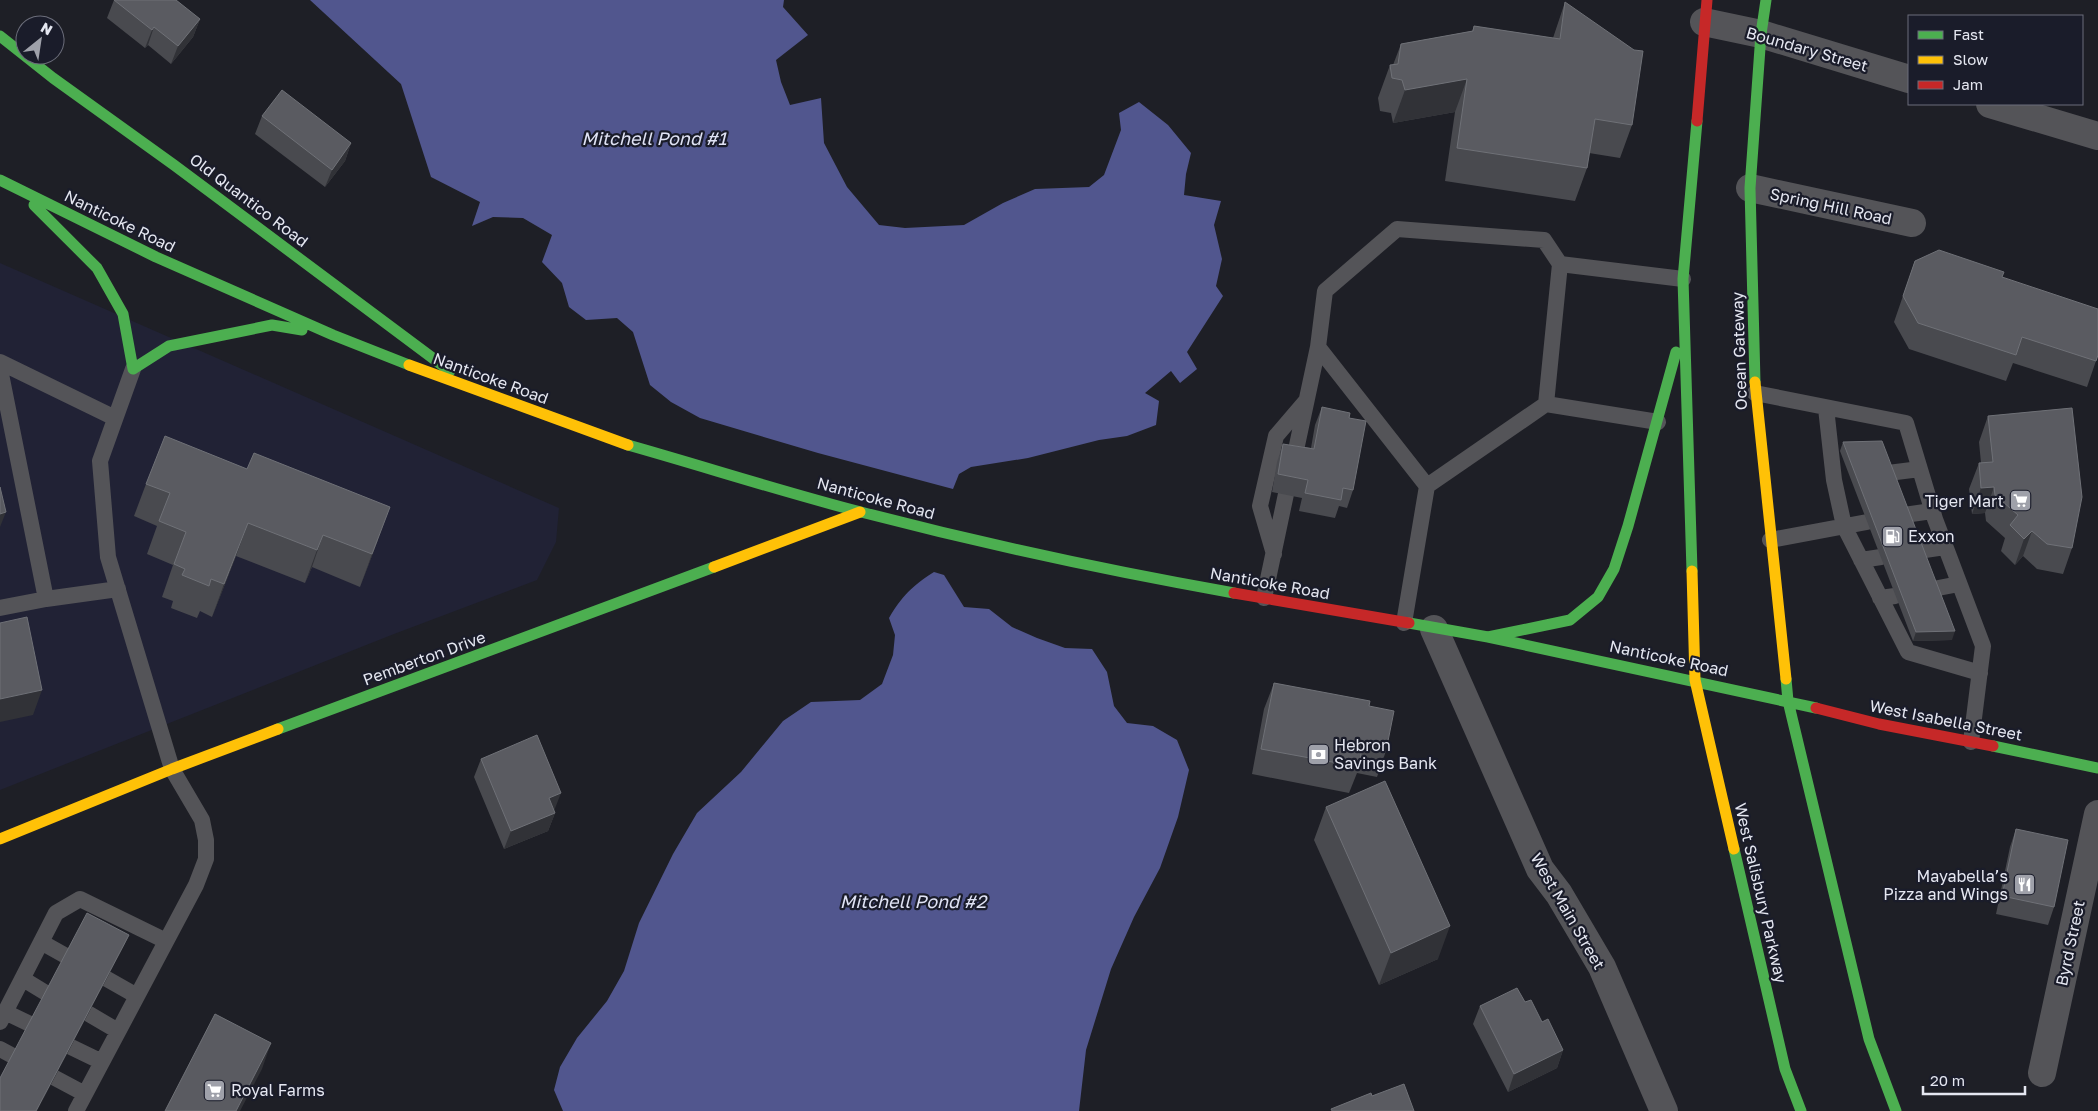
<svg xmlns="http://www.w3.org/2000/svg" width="2098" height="1111" viewBox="0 0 2098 1111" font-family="'Golos Text',sans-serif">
  <rect width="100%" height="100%" fill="#1e1f26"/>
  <path fill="#212235" d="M0 263 559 508 556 542 537 580 394 634 0 790Z"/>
  <path fill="#51568e" d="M310 0H784L783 7 808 35 776 60 781 82 790 105 821 98 824 143 847 187 879 225 905 228 964 225 1003 203 1035 189 1089 187 1104 175 1121 130 1119 113 1139 102 1168 125 1191 153 1186 174 1184 195 1221 201 1214 225 1222 259 1216 286 1223 296 1187 352 1197 369 1180 383 1171 371 1145 393 1159 401 1156 425 1127 436 1099 440 1028 458 971 467 959 474 953 489 818 453 700 418 671 402 650 385 633 332 617 318 586 320 569 307 562 283 542 262 552 235 523 218 493 217 472 226 480 202 431 177 401 84Z
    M934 572 944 575 964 607 989 609 1012 627 1037 638 1065 648 1092 649 1107 672 1114 706 1127 723 1153 726 1177 740 1189 770 1178 817 1160 868 1134 917 1111 969 1086 1050 1079 1111H563L554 1090 560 1067 577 1038 607 1001 624 971 639 923 673 854 697 813 741 772 783 721 811 702 860 700 882 684 893 655 895 635 889 618C902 596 912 586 934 572Z"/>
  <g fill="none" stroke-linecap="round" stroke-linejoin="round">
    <path stroke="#545458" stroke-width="16" d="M1560 264 1683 279
      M1318 347 1427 486
      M0 362 115 418
      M0 369 46 599 0 608
      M1755 393 1906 423 1935 519 1983 646 1971 742
      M1826 408 1834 480 1844 526 1908 652 1980 673
      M1293 464 1318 347 1325 291 1397 229 1544 240 1560 264 1546 404 1658 422
      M1888 473 1920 469
      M1904 515 1932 511
      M1770 540 1867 522
      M1918 551 1945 547
      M1274 554 1260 506 1276 436 1306 401
      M1861 560 1881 557
      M1933 589 1959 584
      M1264 598 1286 494
      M1880 598 1895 596
      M46 599 118 589
      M1404 623 1427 486 1546 404
      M41 942 66 956
      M23 979 46 993
      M107 979 137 996
      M5 1012 30 1024
      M89 1014 118 1031
      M0 1022 56 913 80 899 166 941
      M71 1047 102 1062
      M0 1049 13 1056
      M55 1078 85 1094
      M76 1111 196 885 206 859V840L202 820 172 769 108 557 100 461 133 369"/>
    <path stroke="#545458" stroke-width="28" d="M1704 22 1761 34 1909 79
      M1990 104 2098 136
      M1750 188 1912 223
      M1434 629 1540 869 1559 894 1602 967 1664 1111
      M2042 1073 2098 814"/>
    <path stroke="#4caf50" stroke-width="11" d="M0 36 53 78 174 165 450 371
      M0 180 156 257 333 335 409 365
      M34 205 97 268 123 314 133 369 169 346 272 325 302 330
      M1755 382 1750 188 1761 34 1766 0
      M628 445C706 467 783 492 861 512 984 544 1109 571 1234 593
      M1692 571 1683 279 1697 121
      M1409 623 1488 637 1816 708
      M1488 637 1570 620 1598 597 1614 569 1628 526 1676 352
      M1786 679 1788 701 1869 1039 1896 1111
      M278 729 714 567
      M1993 746 2098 768
      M1734 849 1785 1069 1801 1111"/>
    <path stroke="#ffc107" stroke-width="11" d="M409 365 628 445
      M1755 382 1786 679
      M714 567 860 512
      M1692 571 1695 680 1734 849
      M0 839 172 769 278 729"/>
    <path stroke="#c62828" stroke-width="11" d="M1697 121 1707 0
      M1234 593 1409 623
      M1816 708 1879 724 1993 746"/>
  </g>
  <path fill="#494a4f" d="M114 0 200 19 193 37 171 64 148 45 145 48 107 18Z
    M1565 2 1632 125 1620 158 1589 153 1587 168 1575 201 1445 181 1455 112 1393 123 1391 113 1380 111 1378 98 1390 65H1393L1401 44 1472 31 1474 26 1553 38Z
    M262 116 351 143 345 161 325 187 255 134Z
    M1915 261 2002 277 2098 355 2087 387 2013 363 2006 381 1909 349 1894 322Z
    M1322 407 1349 418 1353 490 1347 508 1339 506 1335 518 1299 511 1302 498 1272 492 1277 462 1283 444 1311 448 1315 425Z
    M1988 416 2072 548 2063 574 2037 569 2023 556 2015 565 2001 551 2005 538 1986 521 1985 513 1972 514 1969 489 1979 463H1981L1979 442Z
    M1843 442 1952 640 1913 641 1840 451Z
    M146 484 378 540 360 587 312 567 305 583 236 556 212 617 200 611 197 618 171 608 173 601 162 597 173 565 147 554 157 526 134 516Z
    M1274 683 1369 706 1386 751 1377 777 1357 773 1349 793 1252 774 1264 709Z
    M481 759 554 811 555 813 548 831 504 849 474 777Z
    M1326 807 1438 959 1379 985 1314 840Z
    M2016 829 2054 907 2048 925 1996 914 2010 847Z
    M1525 1002 1542 1022 1563 1050 1557 1068 1508 1092 1473 1024 1480 1006Z"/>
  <path fill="#313237" d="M200 19 193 37 171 64 178 46Z
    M154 27 148 45 145 48 152 30Z
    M1467 79 1455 112 1393 123 1405 90Z
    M351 143 345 161 325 187 332 170Z
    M1994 487 1985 513 1972 514 1981 488Z
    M390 507 378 540 360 587 372 554Z
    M6 512 0 527V514Z
    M248 523 236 556 212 617 224 584Z
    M2032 531 2023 556 2015 565 2024 539Z
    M323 535 312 567 305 583 317 550Z
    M1955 631 1952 640 1913 641 1916 632Z
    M42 690 33 715 0 722V699Z
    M561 793 554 811 549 798Z
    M555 813 548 831 504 849 511 831Z
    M1450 926 1438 959 1379 985 1391 953Z
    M129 935 125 944 37 1111H36Z
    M271 1043 262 1069 240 1111H236Z
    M1563 1050 1557 1068 1508 1092 1514 1074Z"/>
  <path fill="#5a5b61" stroke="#6f7177" d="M114 0H176L200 19 178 46 154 27 152 30Z
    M1565 2 1634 50 1643 51 1632 125 1595 119 1587 168 1457 148 1467 79 1405 90 1402 80 1392 78 1390 65 1398 64 1401 44 1473 31 1474 26 1560 39Z
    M282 90 351 143 332 170 262 116Z
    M1939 250 2004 272 2002 277 2098 309V355L2096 361 2022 337 2016 355 1918 323 1903 296 1915 261Z
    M1322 407 1350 413 1349 418 1366 421 1353 490 1343 488 1341 500 1305 493 1308 480 1278 474 1283 444 1314 449Z
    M2072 408 2082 497 2072 548 2047 544 2032 531 2024 539 2010 525 2018 515 1995 495 1994 487 1981 488 1979 463 1993 462 1988 416Z
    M165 436 247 469 254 453 390 507 372 554 323 535 317 550 248 523 224 584 211 579 209 586 182 575 185 569 174 564 186 532 159 521 170 493 146 484Z
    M1882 441 1955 631 1916 632 1843 442Z
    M0 487 6 512 0 514Z
    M27 617 42 690 0 699V623Z
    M1274 683 1370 701 1369 706 1394 711 1386 751 1362 747 1359 767 1261 749Z
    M537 735 561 793 549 798 555 813 511 831 481 759Z
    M1385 781 1450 926 1391 953 1326 807Z
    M2016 829 2068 840 2054 907 2002 896Z
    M87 913 129 935 36 1111H0V1078Z
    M1517 988 1525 1002 1531 1000 1542 1022 1548 1019 1563 1050 1514 1074 1480 1006Z
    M215 1014 271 1043 236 1111H165Z
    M1404 1084 1414 1111H1332L1331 1109 1371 1093 1372 1096Z"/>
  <defs>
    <symbol id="supermarket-square" viewBox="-11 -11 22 22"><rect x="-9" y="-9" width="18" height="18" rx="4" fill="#9fa1aa" stroke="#1a1c2a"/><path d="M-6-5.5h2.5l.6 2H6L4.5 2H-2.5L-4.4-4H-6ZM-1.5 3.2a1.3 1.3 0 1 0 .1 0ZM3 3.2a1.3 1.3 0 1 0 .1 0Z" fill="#fff"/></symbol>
    <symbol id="fuel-square" viewBox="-11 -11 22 22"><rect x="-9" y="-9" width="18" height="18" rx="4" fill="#9fa1aa" stroke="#1a1c2a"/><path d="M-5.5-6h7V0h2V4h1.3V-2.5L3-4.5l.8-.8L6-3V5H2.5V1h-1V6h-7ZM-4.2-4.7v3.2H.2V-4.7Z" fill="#fff"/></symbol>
    <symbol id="bank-square" viewBox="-11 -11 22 22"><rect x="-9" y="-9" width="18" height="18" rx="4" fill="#9fa1aa" stroke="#1a1c2a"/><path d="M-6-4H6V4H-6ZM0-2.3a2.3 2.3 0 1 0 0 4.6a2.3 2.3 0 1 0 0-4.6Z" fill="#fff"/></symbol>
    <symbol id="restaurant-square" viewBox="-11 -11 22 22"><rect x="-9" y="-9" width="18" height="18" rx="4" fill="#9fa1aa" stroke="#1a1c2a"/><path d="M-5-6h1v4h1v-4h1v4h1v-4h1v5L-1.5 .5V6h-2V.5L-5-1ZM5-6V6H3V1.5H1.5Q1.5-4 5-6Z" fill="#fff"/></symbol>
  </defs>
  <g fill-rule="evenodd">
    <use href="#supermarket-square" x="2008" y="488" width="25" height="25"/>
    <use href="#fuel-square" x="1880" y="524" width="25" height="25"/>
    <use href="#bank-square" x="1306" y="742" width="25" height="25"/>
    <use href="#restaurant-square" x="2012" y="872" width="25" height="25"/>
    <use href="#supermarket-square" x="202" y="1078" width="25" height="25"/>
  </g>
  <g text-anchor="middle" stroke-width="4.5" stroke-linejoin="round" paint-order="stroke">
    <g font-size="16" fill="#e5e7f1" stroke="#1a1c2a">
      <text transform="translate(1807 49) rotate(16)" y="6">Boundary Street</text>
      <text transform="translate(249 200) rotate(37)" y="6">Old Quantico Road</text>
      <text transform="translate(1831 206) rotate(12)" y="6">Spring Hill Road</text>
      <text transform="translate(120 221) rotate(26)" y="6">Nanticoke Road</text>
      <text transform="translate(1739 351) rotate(-92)" y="6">Ocean Gateway</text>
      <text transform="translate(491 378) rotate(20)" y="6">Nanticoke Road</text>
      <text transform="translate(876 498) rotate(15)" y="6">Nanticoke Road</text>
      <text transform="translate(1270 583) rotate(10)" y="6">Nanticoke Road</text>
      <text transform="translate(424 658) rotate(-20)" y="6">Pemberton Drive</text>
      <text transform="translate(1669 658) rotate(12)" y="6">Nanticoke Road</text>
      <text transform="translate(1946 720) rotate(11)" y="6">West Isabella Street</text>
      <text transform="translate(1761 893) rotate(77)" y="6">West Salisbury Parkway</text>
      <text transform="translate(1568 911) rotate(60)" y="6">West Main Street</text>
      <text transform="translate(2070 943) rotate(-78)" y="6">Byrd Street</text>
    </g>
    <g font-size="16" fill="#e5e7f1" stroke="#1a1c2a" text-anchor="start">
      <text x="2004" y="507" text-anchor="end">Tiger Mart</text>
      <text x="1908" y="542">Exxon</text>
      <text x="1334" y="751">Hebron<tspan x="1334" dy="18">Savings Bank</tspan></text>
      <text x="2008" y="882" text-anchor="end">Mayabella’s<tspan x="2008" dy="18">Pizza and Wings</tspan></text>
      <text x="231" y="1096">Royal Farms</text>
    </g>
    <g font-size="18" font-style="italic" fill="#e0e3f5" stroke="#1a1c2a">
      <text x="654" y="145">Mitchell Pond #1</text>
      <text x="913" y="908">Mitchell Pond #2</text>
    </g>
  </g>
  <rect x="1908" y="15" width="175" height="90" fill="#1a1c2a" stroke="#6b6d7a"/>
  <rect x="1918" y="31" width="25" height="8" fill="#4caf50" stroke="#6b6d7a"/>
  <text x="1953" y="40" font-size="15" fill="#e5e7f1">Fast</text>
  <rect x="1918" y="56" width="25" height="8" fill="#ffc107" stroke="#6b6d7a"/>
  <text x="1953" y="65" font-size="15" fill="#e5e7f1">Slow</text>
  <rect x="1918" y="81" width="25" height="8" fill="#c62828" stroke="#6b6d7a"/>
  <text x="1953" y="90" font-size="15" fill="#e5e7f1">Jam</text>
  <g transform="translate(40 40) rotate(30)"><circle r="24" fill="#1a1c2a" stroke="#6b6d7a"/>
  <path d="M0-4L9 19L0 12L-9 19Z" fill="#9fa1aa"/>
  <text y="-8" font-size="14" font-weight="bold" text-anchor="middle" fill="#e5e7f1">N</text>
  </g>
  <path d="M1923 1086v8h102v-8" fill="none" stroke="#e5e7f1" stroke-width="2.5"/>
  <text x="1930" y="1086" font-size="15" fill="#e5e7f1" stroke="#1a1c2a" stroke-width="4" paint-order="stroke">20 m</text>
</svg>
